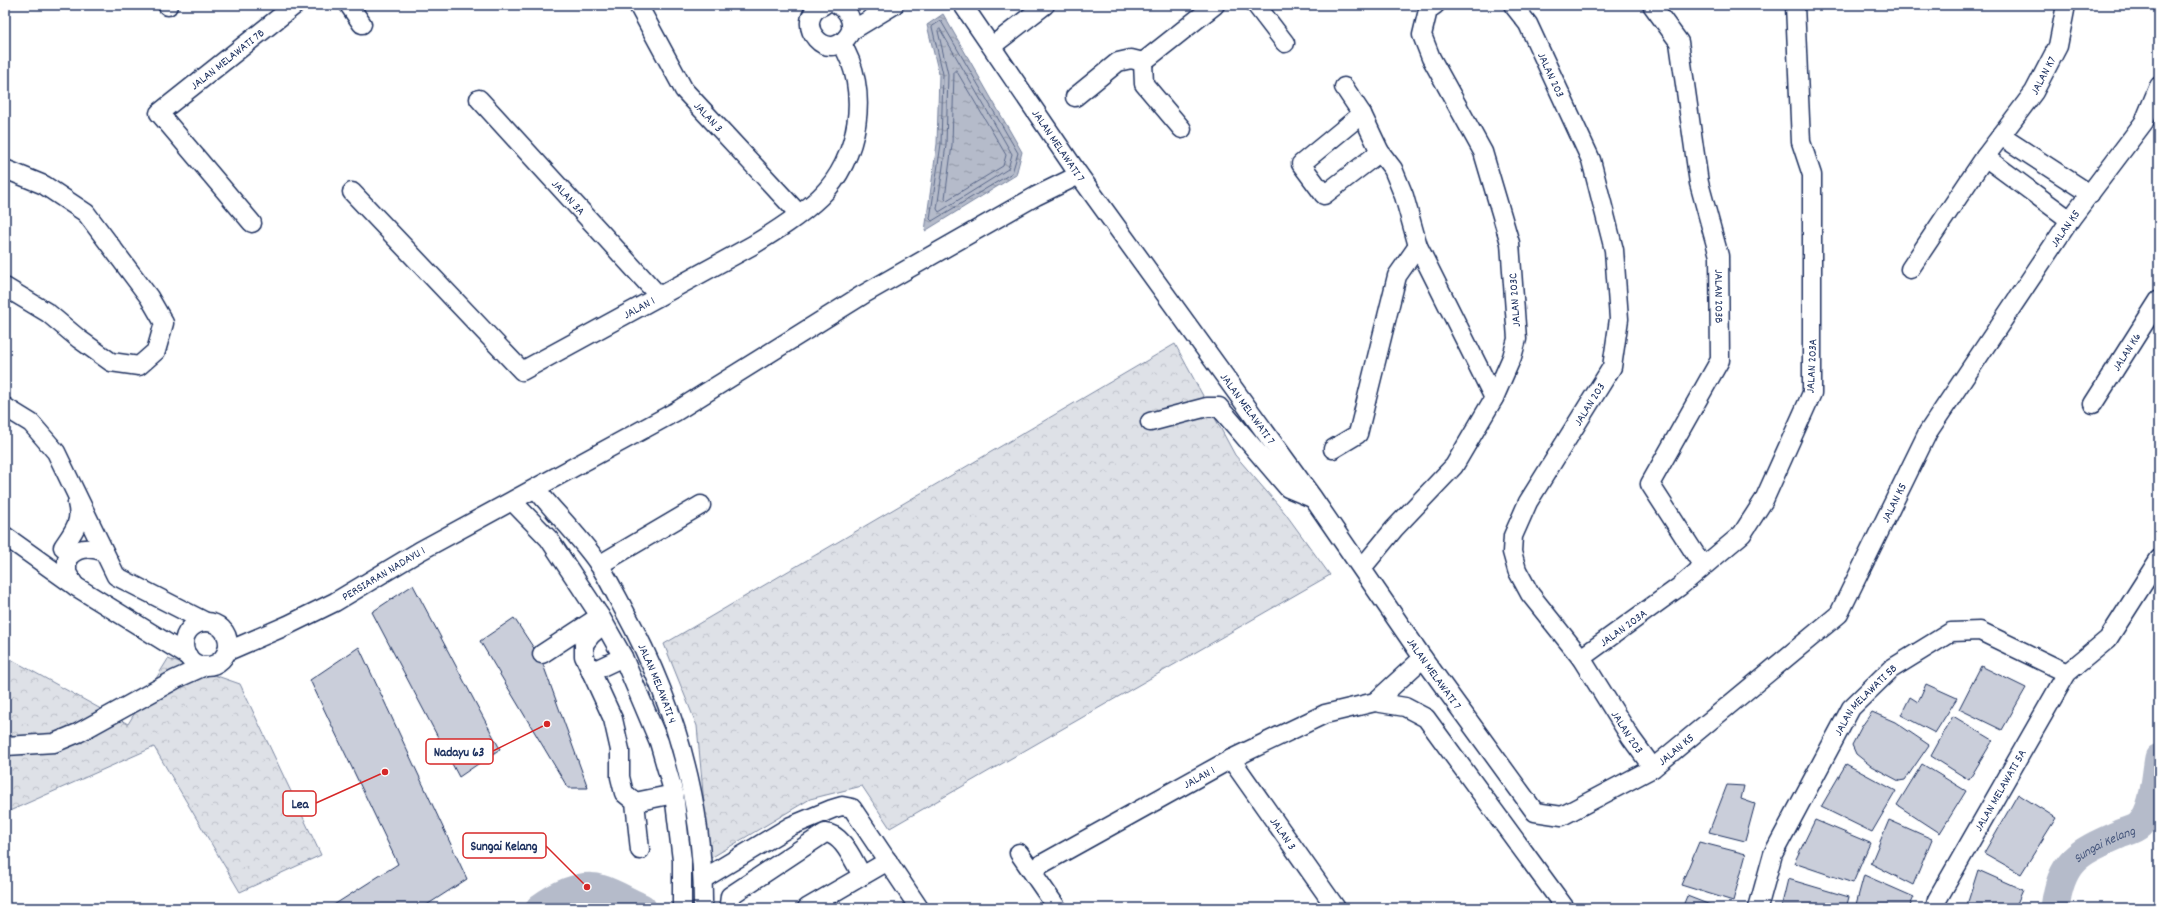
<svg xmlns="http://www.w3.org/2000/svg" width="2164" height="913" viewBox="0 0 2164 913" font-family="Dekko,sans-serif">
  <defs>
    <pattern id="forest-crowns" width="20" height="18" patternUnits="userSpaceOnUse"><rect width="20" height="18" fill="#dee1e7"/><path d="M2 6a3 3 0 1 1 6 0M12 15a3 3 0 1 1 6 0" fill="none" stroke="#bec1c9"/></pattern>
    <pattern id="water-ripples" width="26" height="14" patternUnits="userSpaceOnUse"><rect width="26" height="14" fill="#b5bbca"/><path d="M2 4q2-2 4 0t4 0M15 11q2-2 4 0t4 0" fill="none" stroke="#9298a7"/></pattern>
  </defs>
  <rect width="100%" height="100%" fill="#fff"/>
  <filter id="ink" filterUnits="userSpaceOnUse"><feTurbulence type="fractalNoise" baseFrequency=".025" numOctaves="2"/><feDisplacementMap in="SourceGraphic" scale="8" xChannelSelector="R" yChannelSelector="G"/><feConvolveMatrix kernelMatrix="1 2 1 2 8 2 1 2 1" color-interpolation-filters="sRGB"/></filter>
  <g filter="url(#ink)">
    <path fill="url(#forest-crowns)" stroke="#7c88a2" d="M1175 344 1235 455 1285 513 1330 575 890 828 862 786 810 799 709 859 697 726 664 644Z
      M5 656 128 724 168 659 240 684 321 855 240 892 154 747 5 813Z"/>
    <path fill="url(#water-ripples)" stroke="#77839f" d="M943 14 1022 152 1016 175 925 231 937 144 939 74 927 25Z"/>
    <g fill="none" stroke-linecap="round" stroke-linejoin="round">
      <path stroke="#596789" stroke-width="1" d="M941 21 1018 153 1012 173 932 221 930 219 941 144 943 74 932 27Z
        M940 29 1012 154 1008 169 939 212 937 209 946 145 948 74 938 31Z
        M956 70 1006 155 1003 166 947 200 945 198 952 145 954 72Z"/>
      <g stroke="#b5bbca" stroke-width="29">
        <path d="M540 908C555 897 581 882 600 889 614 893 628 902 642 908"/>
        <path id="s1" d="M2055 908C2061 861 2077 853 2118 835 2124 832 2135 830 2140 825 2155 809 2155 779 2159 758"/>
      </g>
    </g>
    <path fill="#caceda" stroke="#1b2f5e" d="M413 585 500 749 459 777 372 612Z
      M514 618 541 659 588 788H568L480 641Z
      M359 647 467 879 422 908H329L398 864 310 680Z
      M1981 666 2026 688 2002 730 1959 709Z
      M1926 684 1957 698 1935 733 1901 715 1910 697 1918 702Z
      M1872 712 1895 722 1929 745 1905 780 1899 781 1871 766 1856 754 1852 745 1862 726Z
      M1953 716 1993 740 1969 780 1931 756Z
      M1846 764 1896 791 1872 832 1821 807Z
      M1922 764 1966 791 1940 833 1897 805Z
      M1727 785 1744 786 1741 799 1755 804 1745 841 1709 832Z
      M2018 794 2056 818 2021 874 1984 853Z
      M1815 820 1870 843 1853 883 1794 863Z
      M1889 820 1932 839 1913 885 1870 863H1871Z
      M1699 842 1746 854 1733 901 1681 885Z
      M1978 870 2023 890 2015 908H1966Z
      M1864 875 1914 897 1909 908H1855Z
      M1788 879 1849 897 1846 908H1781Z
      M1687 896 1718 908H1682Z"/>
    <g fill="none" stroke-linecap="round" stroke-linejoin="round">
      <defs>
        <g id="minor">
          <path d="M167 5 168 6"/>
          <path d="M349 5 362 24"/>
          <path id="s2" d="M638 5 684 90 799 214"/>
          <path d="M824 5C788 20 830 71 851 31 852 20 849 10 838 5"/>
          <path id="s3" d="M963 5 1079 175 1313 498 1423 658 1535 812 1562 816 1653 768 1839 614 1928 432 2070 220 2144 122 2159 86"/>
          <path d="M1256 5 1285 43"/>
          <path id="s4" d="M1513 5 1528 24 1591 160 1614 250 1619 319 1612 367 1528 502 1513 536 1512 552 1517 570 1530 594 1581 658 1631 738 1653 768"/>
          <path id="s5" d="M1652 5 1679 42 1699 183 1719 256 1720 360 1650 484 1703 566"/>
          <path d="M851 31 894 5"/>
          <path d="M992 46 1045 5"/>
          <path d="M1143 62 1215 5"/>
          <path d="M1143 62 1144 84 1182 129"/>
          <path d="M1344 87 1362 114 1380 152 1393 169 1404 196 1418 246 1494 398"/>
          <path d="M1075 97 1118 62 1131 59 1143 62"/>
          <path id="s6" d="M479 99 659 296"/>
          <path d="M1362 114 1301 164 1324 195 1380 152"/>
          <path d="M2001 136 2090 194"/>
          <path d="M1985 157 2070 220"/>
          <path d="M5 169 44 185 86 213 149 297 164 323 156 351 139 366 111 362 79 339 48 313 5 287"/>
          <path id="s7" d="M352 192 522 371 753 245C776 231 800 216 820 197 859 160 871 89 841 43"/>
          <path id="s8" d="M252 223 159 113 295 5"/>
          <path id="s9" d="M1910 269 1985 157 2034 92 2058 46 2066 5"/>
          <path id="s10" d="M2093 404 2159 300"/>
          <path d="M5 407 31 423 56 452 116 576 206 622"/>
          <path d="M1150 422 1207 407H1219L1288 488 1312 498"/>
          <path d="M1333 449 1358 434 1397 276 1418 246"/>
          <path id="s11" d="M536 489C556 514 580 537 598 563 607 577 615 593 623 608 674 701 704 802 703 908"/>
          <path d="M513 502 549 539 600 616 623 657 659 742 674 794 682 860V908"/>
          <path d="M5 536 75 586 188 656"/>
          <path d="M63 547C74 531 82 522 77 503"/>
          <path d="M599 565 701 505"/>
          <path d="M1362 568 1394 529 1454 466 1494 398 1512 357 1517 339 1510 243 1483 152 1431 58 1422 35 1428 10 1435 5"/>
          <path d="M75 586 67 573V559C77 547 88 547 102 551"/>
          <circle cx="206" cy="644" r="22"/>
          <path d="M604 624 591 635 584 644V656L613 719 620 750V777L624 793 635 802 640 850"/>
          <path id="s12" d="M228 651 288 625 335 602 420 551 675 412 864 294 1036 196 1079 175"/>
          <path d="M542 654 600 616"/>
          <path id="s13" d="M1581 658 1679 587 1742 534 1764 500 1812 393V175L1801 142 1795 5"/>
          <path d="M591 672 623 657"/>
          <path d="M1375 702 1423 658"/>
          <path d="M6 746 54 743 78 733 176 679 205 666"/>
          <path id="s14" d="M1231 759 1336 908"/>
          <path d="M635 802 674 794"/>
          <path d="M1019 853 1057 908"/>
          <path id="s15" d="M1031 870 1231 759 1325 714 1375 702 1405 707 1426 718 1565 908"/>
          <path d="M703 879 791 826 832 809 842 806 852 808 919 908"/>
          <path d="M731 908 729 904 730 896 736 892 825 833C843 834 853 861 862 875"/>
          <path d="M807 908 888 861"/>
          <path id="s16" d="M1758 908 1773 854 1851 708 1891 669 1951 632 1980 631 2067 673"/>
          <path id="s17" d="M1935 908 1937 900 2067 673 2108 639 2159 559"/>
        </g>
      </defs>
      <use href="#minor" stroke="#1b2f5e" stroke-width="21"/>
      <use href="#minor" stroke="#fff" stroke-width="18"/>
    </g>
  </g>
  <g text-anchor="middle" stroke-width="3.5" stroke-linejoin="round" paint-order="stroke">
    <g font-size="12" fill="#1b2f5e" stroke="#fff">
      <text dy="4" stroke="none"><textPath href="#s8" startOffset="231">JALAN MELAWATI 7B</textPath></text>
      <text dy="4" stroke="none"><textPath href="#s4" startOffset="80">JALAN 203</textPath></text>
      <text dy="4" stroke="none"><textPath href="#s9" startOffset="235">JALAN K7</textPath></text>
      <text dy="4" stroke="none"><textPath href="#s2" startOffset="133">JALAN 3</textPath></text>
      <text dy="4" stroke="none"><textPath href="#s3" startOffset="170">JALAN MELAWATI 7</textPath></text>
      <text dy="4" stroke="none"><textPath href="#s6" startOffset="133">JALAN 3A</textPath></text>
      <text dy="4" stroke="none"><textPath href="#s3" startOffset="1809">JALAN K5</textPath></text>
      <text dy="4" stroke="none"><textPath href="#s5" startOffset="304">JALAN 203B</textPath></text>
      <text transform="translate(1514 300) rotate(-94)" y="4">JALAN 203C</text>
      <text dy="4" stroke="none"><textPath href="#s7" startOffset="380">JALAN 1</textPath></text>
      <text dy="4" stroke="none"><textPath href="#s10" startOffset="62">JALAN K6</textPath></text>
      <text transform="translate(1811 366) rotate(-87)" y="4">JALAN 203A</text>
      <text transform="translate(1589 404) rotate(-58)" y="4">JALAN 203</text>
      <text dy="4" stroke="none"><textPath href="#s3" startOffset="494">JALAN MELAWATI 7</textPath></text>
      <text dy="4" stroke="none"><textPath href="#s3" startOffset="1485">JALAN K5</textPath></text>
      <text dy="4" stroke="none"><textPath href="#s12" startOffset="174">PERSIARAN NADAYU 1</textPath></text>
      <text dy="4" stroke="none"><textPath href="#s13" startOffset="52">JALAN 203A</textPath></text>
      <text dy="4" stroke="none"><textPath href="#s3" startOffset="818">JALAN MELAWATI 7</textPath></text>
      <text dy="4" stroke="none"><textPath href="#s11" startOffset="231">JALAN MELAWATI 4</textPath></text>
      <text dy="4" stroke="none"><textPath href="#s16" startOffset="237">JALAN MELAWATI 5B</textPath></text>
      <text dy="4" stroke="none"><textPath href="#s4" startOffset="812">JALAN 203</textPath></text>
      <text dy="4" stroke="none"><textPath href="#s3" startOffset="1149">JALAN K5</textPath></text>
      <text dy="4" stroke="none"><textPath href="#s15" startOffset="192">JALAN 1</textPath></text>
      <text dy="4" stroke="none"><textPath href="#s17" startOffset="135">JALAN MELAWATI 5A</textPath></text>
      <text dy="4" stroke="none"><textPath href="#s14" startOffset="91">JALAN 3</textPath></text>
    </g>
    <g font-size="13" font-style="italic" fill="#49597e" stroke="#fff">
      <text dy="5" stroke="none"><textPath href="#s1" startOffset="87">Sungai Kelang</textPath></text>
    </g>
  </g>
  <path fill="none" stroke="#d62828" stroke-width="1.5" d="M547 724L493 751M385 772L316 803M587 887L546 846"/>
  <g fill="#d62828" stroke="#fff" stroke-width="1.5">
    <circle cx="547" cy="724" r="4"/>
    <circle cx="385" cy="772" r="4"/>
    <circle cx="587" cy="887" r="4"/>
  </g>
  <g fill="#fff" stroke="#d62828" stroke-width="1.5">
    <rect x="426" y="739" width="67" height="25" rx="4"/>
    <rect x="283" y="791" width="33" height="25" rx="4"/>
    <rect x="463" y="833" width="83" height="25" rx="4"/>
  </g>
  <g font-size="13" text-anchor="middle" font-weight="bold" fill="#1b2f5e">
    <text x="459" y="756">Nadayu 63</text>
    <text x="300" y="808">Lea</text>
    <text x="504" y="850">Sungai Kelang</text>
  </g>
  <rect width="2164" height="913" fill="none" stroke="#fff" stroke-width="20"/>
  <rect x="10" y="10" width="2144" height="893" fill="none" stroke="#1b2f5e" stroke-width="1.5" filter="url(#ink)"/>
</svg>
